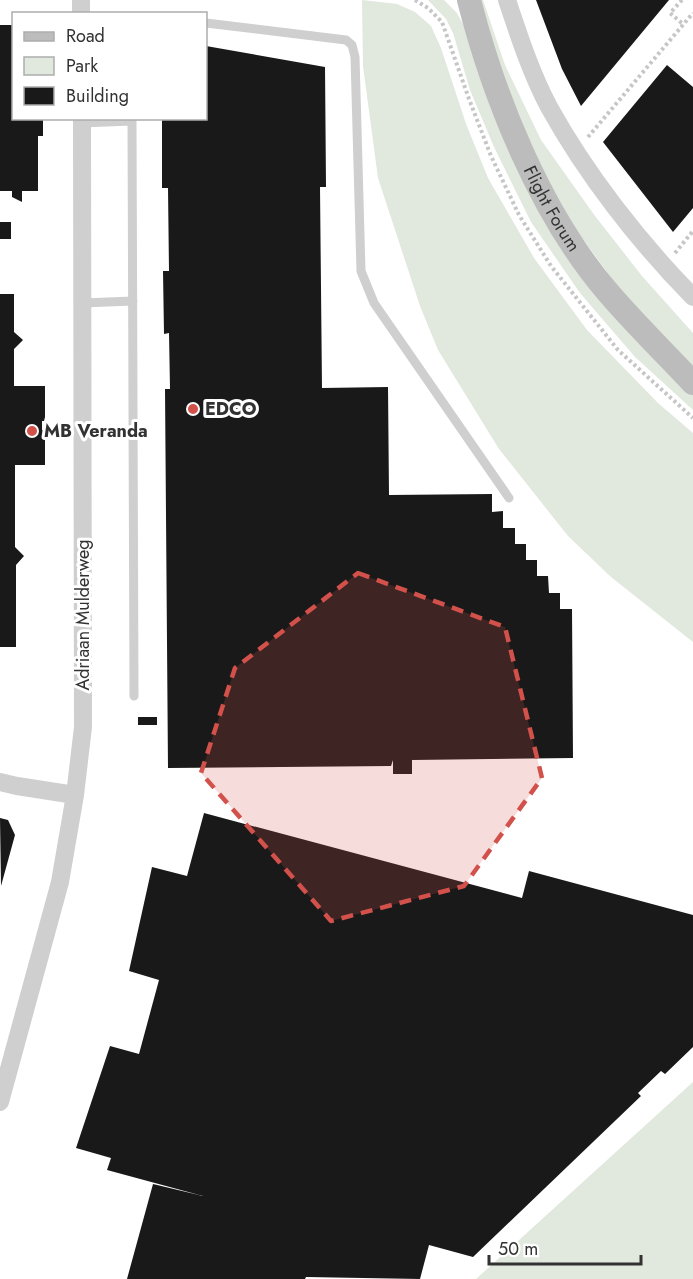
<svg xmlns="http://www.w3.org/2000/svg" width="693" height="1279" viewBox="0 0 693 1279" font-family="Jost,sans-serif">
  <rect width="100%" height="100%" fill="#fff"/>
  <path fill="#e1e8dd" d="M362 0 397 4 415 12 431 26 441 48 466 124 488 178 534 258 587 330 658 403 693 433V642L611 577 568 536 499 449 438 350 420 306 378 178 363 66Z
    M428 0H444L457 13 465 28 491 109 534 202 675 380 693 395V410L635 357 580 293 531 222 494 147 470 90 453 33 446 19Z
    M480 0H483L505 65 541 140 595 216 642 276 693 333V367L623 294 575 228 531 150 499 67Z
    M693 1082V1279H476Z"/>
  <path fill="#191919" d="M536 0H669L581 106 562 69Z
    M0 25H14V118H43V136H38V191H22V202L12 197V191H0Z
    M206 46 325 67 326 187H320L322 388 388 387 389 495 492 494V512L503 511V528H515V544H526V560H537V576H548L549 593H560V609H572L573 758 412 760V774H393V760L391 766 168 768 165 389H170L169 333 164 334 163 271H169L168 188H162V118H206Z
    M667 65 693 87V208L673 232 603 142Z
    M0 222H11V239H0Z
    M0 294H14V332L23 340 14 349V386H45V417L44 421H42V430H44L45 434V465H15V547L24 556 16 565V647H0Z
    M138 717H157V725H138Z
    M204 813 522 898 529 871 693 915V1047L665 1074 661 1071 638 1093 641 1096 473 1257 429 1245 420 1279 306 1277 305 1279H127L153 1184 203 1196 107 1170 111 1158 76 1148 110 1046 139 1054 159 980 129 971 152 867 187 876Z
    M0 818 8 820 15 835 1 886Z"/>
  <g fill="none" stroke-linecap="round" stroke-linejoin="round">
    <path stroke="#c6c6c6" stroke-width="4" stroke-dasharray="3 3" stroke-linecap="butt" d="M415 0 428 8 442 22 469 99 491 156 519 215 551 266 618 350 693 418
      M682 0 670 13 683 24
      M588 137 693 13
      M675 253 693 231"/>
    <path stroke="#cfcfcf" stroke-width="9" d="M206 23 346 40 352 45 355 57 361 271 374 303 509 498
      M132 118 134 696
      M82 123 132 121
      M82 303 133 301"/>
    <path stroke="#cfcfcf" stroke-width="18" d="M81 0V14
      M507 0C519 36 531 73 549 107 586 174 639 242 693 297
      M0 782 17 786 75 795
      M0 1102 60 882 75 795 83 727 82 118"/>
    <path stroke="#bcbcbc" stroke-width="24" id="s1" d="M469 0C494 98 540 212 606 290 633 322 664 352 693 383"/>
  </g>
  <path fill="#d3514b" fill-opacity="0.2" stroke="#d3514b" stroke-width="4.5" stroke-dasharray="12 8" stroke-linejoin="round" d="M358 573 505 627 542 778 464 886 331 921 201 773 235 668Z"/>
  <g fill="#d3514b" stroke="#fff" stroke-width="2">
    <circle cx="193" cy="409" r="6"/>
    <circle cx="32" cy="431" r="6"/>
  </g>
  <g text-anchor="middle" stroke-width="6" stroke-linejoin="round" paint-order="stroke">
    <g font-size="18" fill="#323232" stroke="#fff">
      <text dy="6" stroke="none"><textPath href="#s1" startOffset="225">Flight Forum</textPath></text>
      <text transform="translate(83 615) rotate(-90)" y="6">Adriaan Mulderweg</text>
    </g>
    <g font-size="18" font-weight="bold" fill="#323232" stroke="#fff" text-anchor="start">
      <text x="205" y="415">EDCO</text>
      <text x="44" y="437">MB Veranda</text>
    </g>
  </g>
  <rect x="12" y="12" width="195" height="108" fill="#ffffff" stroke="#adadad" stroke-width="1.5"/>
  <rect x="24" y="32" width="30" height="9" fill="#bcbcbc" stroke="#adadad" stroke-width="1.5"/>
  <text x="66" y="42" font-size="18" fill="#323232">Road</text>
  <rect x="24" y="57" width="30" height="18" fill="#e1e8dd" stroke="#adadad" stroke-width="1.5"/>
  <text x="66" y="72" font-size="18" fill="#323232">Park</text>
  <rect x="24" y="87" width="30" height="18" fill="#191919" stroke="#adadad" stroke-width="1.5"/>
  <text x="66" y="102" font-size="18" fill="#323232">Building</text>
  <path d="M489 1255v9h152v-9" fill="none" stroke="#323232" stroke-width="3"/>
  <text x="498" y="1255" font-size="18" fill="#323232" stroke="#ffffff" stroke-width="4.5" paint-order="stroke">50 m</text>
</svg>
